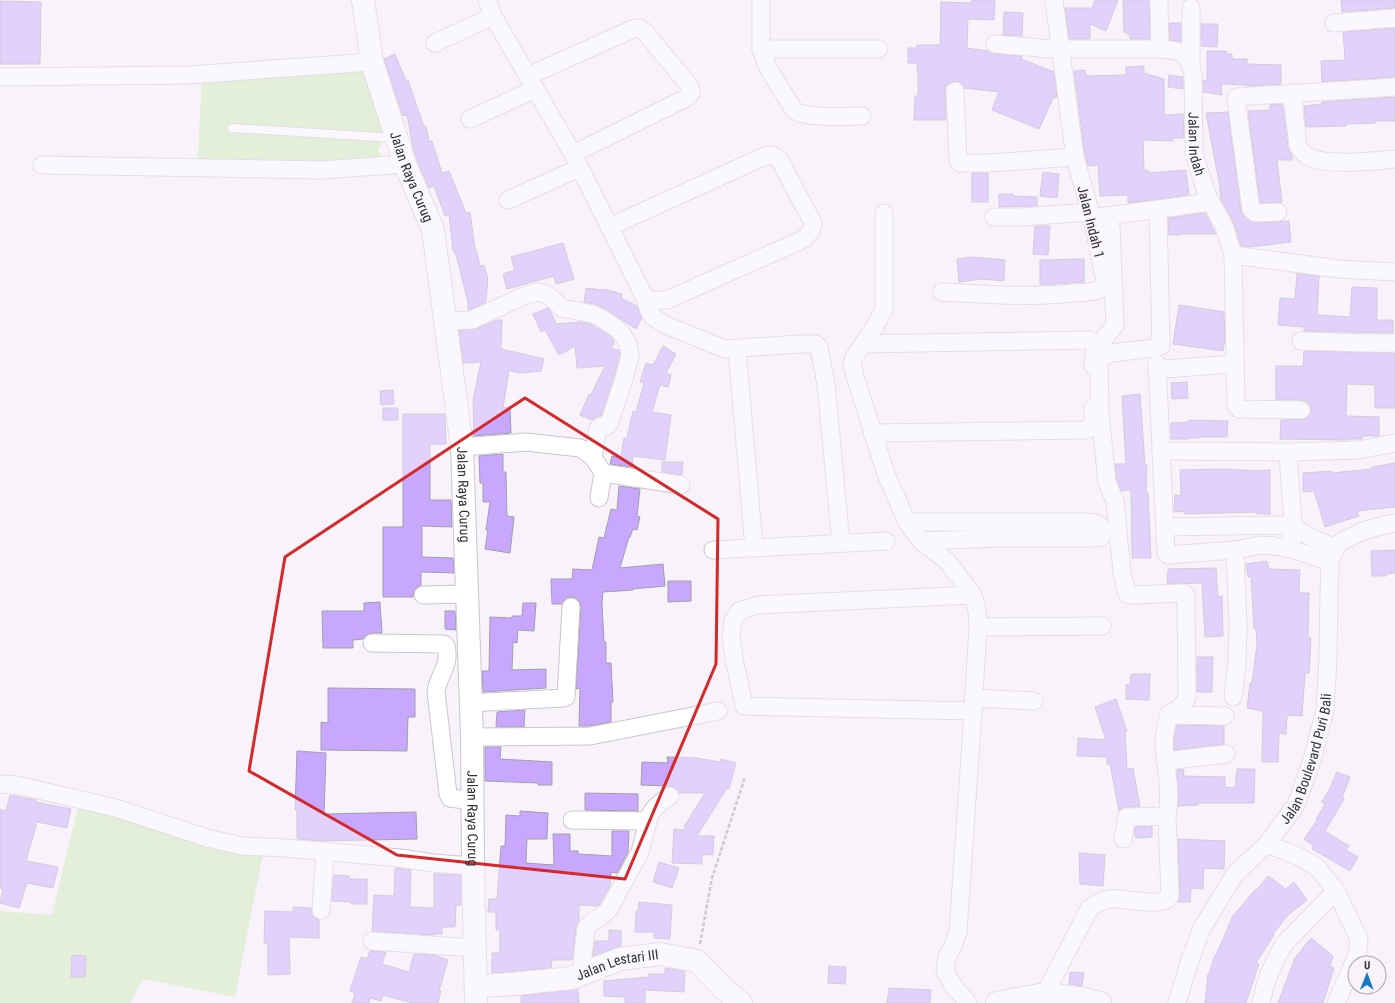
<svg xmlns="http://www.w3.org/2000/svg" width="1395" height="1003" viewBox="0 0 1395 1003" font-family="'Roboto Condensed',sans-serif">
  <rect width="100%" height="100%" fill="#f8f3fb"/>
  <path fill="#c9ebb0" d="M380 64 392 122 378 150 397 175 197 177 202 75Z
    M81 794 264 848 235 997 143 979 130 1003H0V911L52 915Z"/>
  <path fill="#c8a8ff" stroke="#a29fa8" d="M972 0H995L994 20 968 19 967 48 988 51 994 54 1022 56 1021 59 1054 72 1057 97 1053 98 1039 129 992 110 999 92 964 88 960 82 955 81 949 83 946 86 945 91 946 120H914L915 96H918V71H917V63H908V48H917V45H940L941 2 972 3Z
    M1095 0H1118L1106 31 1090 24V39H1069L1065 8H1092Z
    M1123 0H1149L1150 39H1130V35L1124 32Z
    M1341 0H1395V8L1342 12Z
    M0 1 41 2 40 64H0Z
    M1004 12 1023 13 1022 36 1003 35Z
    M1169 23H1181V42L1170 40Z
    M1201 24H1218L1217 47 1201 46Z
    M1395 28V77L1322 82 1321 61 1345 60 1343 32Z
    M1207 51H1226L1227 54H1232V59H1247V64L1281 65V84L1247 86V85L1221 84 1222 95 1203 92V80L1207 81Z
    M395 54 406 81 408 80 424 127 426 126 429 142 432 141 442 173 449 171 466 213 470 212 475 249H476L480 266 484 265 488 279 486 302 470 310H468V302L455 251H453L449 215 445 216 434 186 429 188 417 160 413 147 407 115 403 116 384 59Z
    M1144 66V73L1164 79V115L1183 114 1184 138H1173V141L1143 140 1144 170 1149 171V173L1186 170 1189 195 1128 203V195L1100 196 1098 165 1088 166 1085 155 1074 71 1085 70 1086 76 1126 75V67Z
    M1169 75 1183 77V89L1168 87Z
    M1395 97V121H1375V123L1346 124V126L1306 127 1304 106 1322 104V102Z
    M1282 104V107H1283L1288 147 1292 156V160H1277L1282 203H1260L1248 111 1270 110V105Z
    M1228 112 1241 211 1245 217 1250 221 1256 223 1289 221 1291 242 1250 247 1241 246 1234 223 1221 199 1219 182 1206 113Z
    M1043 172 1059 174 1057 198 1040 196Z
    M972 173H988V202H972Z
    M999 194H1013V196L1037 197V206L999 207Z
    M1205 213 1216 234H1181V235H1169L1168 218Z
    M1035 226H1050L1048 255 1033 254Z
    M563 243 574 279 556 284 554 276 507 289 503 274 515 270 511 257Z
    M972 257 1005 260 1004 281 981 279 959 282 957 259Z
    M1084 259V282L1040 285V260Z
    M1297 273 1319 276 1317 315 1350 317 1352 287 1377 288V320H1393V333L1304 331V327L1278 325 1280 298 1295 299Z
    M586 288 604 290V289L622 294 621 298 637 306 642 318 636 329 606 309 595 304 584 302Z
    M1179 305 1224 312 1225 339 1223 351 1173 344Z
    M548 308 550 310 556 324 580 322 590 324 610 336 614 341 612 349 619 350 620 355 614 376 601 416 592 420 580 415 589 394 591 395 605 366 577 368 575 346 559 355 545 330 541 332 533 314Z
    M497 320H502L501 349 544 359 541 371 520 373 509 370 503 408 510 407 511 433 474 436 473 400 481 362 463 363 459 330 476 329Z
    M663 346 676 354 666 373 671 375 668 387 660 385 652 412 671 415 665 460 633 456 632 467 610 464 612 456 621 457 624 438H627L633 411 636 412 644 383 640 382 646 363 653 365Z
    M1304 351 1395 353V408H1375V385L1347 384 1346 416 1379 417V436H1362V439H1347V440L1280 439 1281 420 1306 419 1309 415 1311 410 1310 405 1306 401 1301 400H1276V366H1303Z
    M1187 382 1188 398 1172 399 1171 383Z
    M393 390 394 404 381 405 380 391Z
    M1140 394 1145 465H1147L1146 493H1148L1151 558H1132L1131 490 1121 491 1117 480 1115 464H1126L1122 396Z
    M383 408H398V420H383Z
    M403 414H445L446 444H430V500H451L452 527 422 526V557L453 558 454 573 421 572V585L414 590 413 597H383V527H403Z
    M1189 420 1228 421 1227 437H1200V438H1188V439H1171V423L1189 422Z
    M503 454V472H506L507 516 514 517 510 553 485 549 488 530H486L490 502H483V483H480L479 456Z
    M662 462H683L682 475 662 472Z
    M1395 463V507L1357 511 1359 516 1325 527 1314 491 1303 492V473L1332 471V473L1372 469V467Z
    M1224 469 1257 471 1270 470V514H1257V512L1185 514V512L1174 511 1175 495 1181 496 1180 470Z
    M619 486 640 489 637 516 640 517 637 530 633 529 630 537H629L620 568 663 564 665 586 633 589V590L603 592 602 603 604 642H606V663H611L613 702H611V722L589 726H579L580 688 576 689 581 607 580 602 576 598 572 597 566 598 562 604H552L551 579H572L573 569 592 570 599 537 604 538 611 509 617 510Z
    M1395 550V573L1386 574V576H1372L1371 551Z
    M1267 561 1269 569 1300 570 1299 593H1309L1308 638H1311L1310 657 1309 673H1305L1302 716 1287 715 1286 734 1279 733 1278 762H1262L1263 711 1247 708 1250 683H1252L1257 645 1256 629H1254L1251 576 1248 577 1246 564Z
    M1216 568 1218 597 1222 596 1223 636 1205 637 1202 583 1167 584 1168 569Z
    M668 581H691V601L668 602Z
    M380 602 382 633H372L367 635 363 639 353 640V648H323L322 611H364V603Z
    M523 603H536L534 631 518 630 517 643 513 642 512 670 546 669V688L483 692 482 671H489L490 617 512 618V616H522Z
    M445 611H455L456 630 445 629Z
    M1197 657H1213L1212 692H1197Z
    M1131 674H1150L1149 700 1126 699V685H1130Z
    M328 688 415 689V717H408L407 751 321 750V722L328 723Z
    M1116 699 1127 731 1125 732 1127 769 1133 768 1140 807H1126L1122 808 1119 811 1110 764H1107V757L1077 756 1078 738 1106 740 1095 707Z
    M525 710 524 727H496L497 712Z
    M1177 725 1224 726V744L1174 750V740Z
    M485 747H501L500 759 552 762V785H538V783L485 781Z
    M297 751 326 753 324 814 416 812 417 839 322 841 297 839V810H295Z
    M667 757 697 758 720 762 721 759 736 763 729 789 727 788 697 836H714L713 855 702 854V864L672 863 674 829 684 830 685 825 705 793H679L675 787 667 786 641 785 642 762 668 763Z
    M1184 769 1183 776 1225 777V787L1235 788 1237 769H1255L1254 803H1198V805L1178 806 1177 770Z
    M1337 772 1350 777 1342 798 1344 799 1325 831 1349 846 1346 850 1358 857 1350 871 1312 849 1314 846 1304 839 1318 819H1316L1325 804 1322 802 1330 788Z
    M585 793 638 794V811L585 810Z
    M10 795 36 800 35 802 71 809 67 828 37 822 26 861 58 867 53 888 27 883 19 908 0 903 3 889 0 888V809L6 811Z
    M520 811 548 813 547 839H527L526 863 554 865 553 834H570V851H578V854L612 856V831H629L628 852 617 873 611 872 610 886 599 905 597 906 579 905V921L576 927 572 960H552L551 968 492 973V953H500V930H496V912H488L489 899H497L501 846H505L506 815 520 816Z
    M1152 826V837L1136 838 1134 832 1135 827Z
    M1178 839 1225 841 1224 869 1204 868 1203 889 1191 888 1190 902H1178L1180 896Z
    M1079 853 1105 855 1103 886 1080 884Z
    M659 862 679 868 672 888 653 882Z
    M395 868 411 870 410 907 434 908V874L461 875V905H456L455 927H442V934H434V935L372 931 374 895 394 896Z
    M334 875 349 876V879H367V904H351V902L332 901Z
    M1268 876 1286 889 1294 882 1307 900 1288 915 1273 934 1274 935 1256 963 1259 964 1246 1003H1205L1208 974H1209L1215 955H1216L1233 916 1255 890 1256 891Z
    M639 902 672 905 670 939 654 938V932H635L636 911H638Z
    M293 907 311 908 312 915 315 918 319 920V938L289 937 290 974 268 975V943H264L265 911 293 912Z
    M609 930 621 931V946L593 956 595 941H609Z
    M1311 938 1333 956 1330 966 1334 968 1323 1003H1278L1295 958Z
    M370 951 386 952 382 964 409 972 414 954 434 955 448 960 439 991H441L438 1003H412L383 995 381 1001 370 998 369 1003H352L355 993 350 991 361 957 367 959Z
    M72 955 86 956 85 977H71Z
    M829 966 846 967 845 984 828 983Z
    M665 968 685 971 684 992 645 990V1003H625V997L604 996V981L649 977V974H665Z
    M1070 972 1084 973 1082 986 1069 984Z
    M889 988 931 990 930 1003H887Z
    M578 989 579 1003H521V996Z"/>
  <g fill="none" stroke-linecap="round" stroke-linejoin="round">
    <defs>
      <path id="lane" d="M232 128 395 138"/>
      <g id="street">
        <path d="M487 0 493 16 573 154 686 98 691 93 690 87 645 32 639 28 633 29 528 76"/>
        <path d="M761 0V49H879"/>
        <path d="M1159 2 1160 49"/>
        <path d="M1191 8V64"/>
        <path d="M1334 23 1395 18"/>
        <path d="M435 43 493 16"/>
        <path id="s1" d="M995 44 1050 49H1160C1182 51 1188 51 1193 75L1194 154 1207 195 1224 226 1233 255 1236 405 1239 409 1301 410"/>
        <path d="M761 49 768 68 794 110C805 119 846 116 862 116"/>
        <path d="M0 77 188 75 372 62"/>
        <path d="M955 91 958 160 960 163H989L1075 157"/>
        <path d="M1292 93 1298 146C1301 151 1304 155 1309 157 1328 166 1373 161 1395 159"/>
        <path d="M470 119 535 89"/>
        <path d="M573 154 646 300H667L804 239 811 231 813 223 779 159 772 155 765 156 609 227"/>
        <path d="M42 165 322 170 405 164"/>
        <path d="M508 200 579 168"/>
        <path d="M1158 210 1161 346 1155 348 1111 353 1101 357 1099 362 1100 413 1107 482 1115 501 1122 572 1127 594 1133 595 1183 593 1186 595 1187 698 1180 708 1168 715"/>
        <path d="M1278 212 1256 213 1251 209 1236 99 1237 97 1395 87"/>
        <path d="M884 213V310L874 328 853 359 852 365 855 376 886 474 907 522 921 541 947 561 973 595 977 610 978 627 973 711 958 932 953 946 947 957 945 971 952 984 968 1003"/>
        <path d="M994 217H1021L1090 212"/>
        <path d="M1092 218 1211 202"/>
        <path d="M1233 255 1339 269 1395 272"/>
        <path d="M942 292C986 294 1030 298 1074 293 1081 292 1091 293 1098 290 1103 288 1104 285 1105 281L1092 218 1075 157 1054 0"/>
        <path d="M646 300 649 311 653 317 666 325 725 349 799 344H815L819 347 826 384 841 543"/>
        <path d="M444 321 472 320 521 297 538 292 548 295 562 308 593 314 601 318 616 328 622 334 628 344 630 355 624 379 609 424 607 426H601L598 428 593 457"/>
        <path d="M1301 341C1332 342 1364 344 1395 343"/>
        <path d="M863 344 1090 340"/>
        <path d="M737 349 754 548"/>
        <path d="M1157 364 1166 553 1168 555 1235 550 1261 545 1275 546 1291 549 1330 562"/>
        <path d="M1093 365 1095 350 1115 325 1111 227"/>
        <path d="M1164 369 1234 364"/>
        <path d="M872 433 1087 430 1092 426 1094 421 1093 408"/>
        <path d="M462 447 526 442 580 448 593 457 603 473 681 485"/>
        <path d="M1161 451 1288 452 1358 450 1395 443"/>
        <path d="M1288 452 1293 525C1305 537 1321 541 1336 548"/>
        <path d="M599 498 603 473"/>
        <path d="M907 522H1084C1095 523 1105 522 1101 537L1089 538H1000L921 541"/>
        <path d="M1165 527 1293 525 1291 549"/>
        <path d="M713 550 886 541"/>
        <path d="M423 595 467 594"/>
        <path d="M973 595 758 605 739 611 733 621 731 639 735 663 744 706 973 711"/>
        <path d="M978 627 1102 626"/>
        <path d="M372 643 444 644 446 646C451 666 438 675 436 692L448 794 450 798 472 801"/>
        <path d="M1233 697 1237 663 1238 625 1235 550"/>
        <path d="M974 698 1034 701"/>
        <path d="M470 703 563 698 566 697 571 607"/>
        <path d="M472 737 590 736 718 711"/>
        <path d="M1165 761 1226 754"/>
        <path d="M0 784 17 785 116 808 207 838 242 846 285 848 400 858 433 863 473 866"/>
        <path d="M572 820 648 821 640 852 609 909C603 917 592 920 586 928L581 975"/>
        <path d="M648 821C651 808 660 803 670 796"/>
        <path d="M1123 839 1127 817 1167 816"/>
        <path d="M1267 844 1300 857 1318 868 1336 891 1359 939 1357 955 1336 1003"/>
        <path d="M321 910 325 852"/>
        <path d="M372 941 475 948"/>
        <path d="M1045 994 1089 909C1096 904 1101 900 1109 899 1122 897 1162 909 1170 896L1167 816C1172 791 1165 768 1164 743 1164 734 1167 724 1168 715L1225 716"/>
        <path id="s2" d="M1177 1003 1190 960 1202 928 1235 874 1267 844 1296 805 1312 760 1325 710 1328 658 1329 592 1330 562 1332 556 1336 548 1342 541 1349 538 1363 531 1384 525 1395 523"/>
        <path d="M1261 1003C1265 982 1273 961 1285 943L1336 891"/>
      </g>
      <g id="secondary">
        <path id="s3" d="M363 0 372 62 405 164 433 230 462 447 472 737 473 866 476 1003"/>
        <path id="s4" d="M477 986 514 984 572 978 620 959 660 954 697 961 725 990 741 1003"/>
        <path d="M997 1003 1045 994 1084 999 1100 1003"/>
      </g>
    </defs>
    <use href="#lane" stroke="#cbc5ce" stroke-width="10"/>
    <use href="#street" stroke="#cbc5ce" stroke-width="19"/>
    <use href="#secondary" stroke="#cbc5ce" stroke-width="24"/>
    <path stroke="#9d999f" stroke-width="2.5" stroke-dasharray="4 2" stroke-linecap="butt" d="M700 944 712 878 745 777"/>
    <use href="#lane" stroke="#fff" stroke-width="8"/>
    <use href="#street" stroke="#fff" stroke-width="17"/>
    <use href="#secondary" stroke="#fff" stroke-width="22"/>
  </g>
  <path d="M0 0H1395V1003H0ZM525 398 718 519 716 664 625 879 397 855 249 771 285 557Z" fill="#f8f3fb" fill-opacity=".55" fill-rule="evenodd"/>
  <path fill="none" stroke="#d62828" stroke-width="3" stroke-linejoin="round" d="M525 398 718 519 716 664 625 879 397 855 249 771 285 557Z"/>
  <g text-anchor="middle" stroke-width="3" stroke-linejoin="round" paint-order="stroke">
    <g font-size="14" fill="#333134" stroke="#f8f3fb">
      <text dy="5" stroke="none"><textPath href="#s1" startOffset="282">Jalan Indah</textPath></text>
      <text dy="5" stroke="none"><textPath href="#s3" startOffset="184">Jalan Raya Curug</textPath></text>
      <text transform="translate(1091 222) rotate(76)" y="5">Jalan Indah 1</text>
      <text dy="5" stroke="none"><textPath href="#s3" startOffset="508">Jalan Raya Curug</textPath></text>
      <text dy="5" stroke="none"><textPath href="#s2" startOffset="282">Jalan Boulevard Puri Bali</textPath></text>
      <text dy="5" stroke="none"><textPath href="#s3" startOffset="832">Jalan Raya Curug</textPath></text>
      <text dy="5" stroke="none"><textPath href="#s4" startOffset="143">Jalan Lestari III</textPath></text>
    </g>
  </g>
  <g transform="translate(1367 975) rotate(1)"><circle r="19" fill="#f8f3fb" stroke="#a9a5ab"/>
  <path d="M0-3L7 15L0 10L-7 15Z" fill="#187ac6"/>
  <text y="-6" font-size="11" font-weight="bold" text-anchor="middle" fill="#333134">U</text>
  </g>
</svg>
